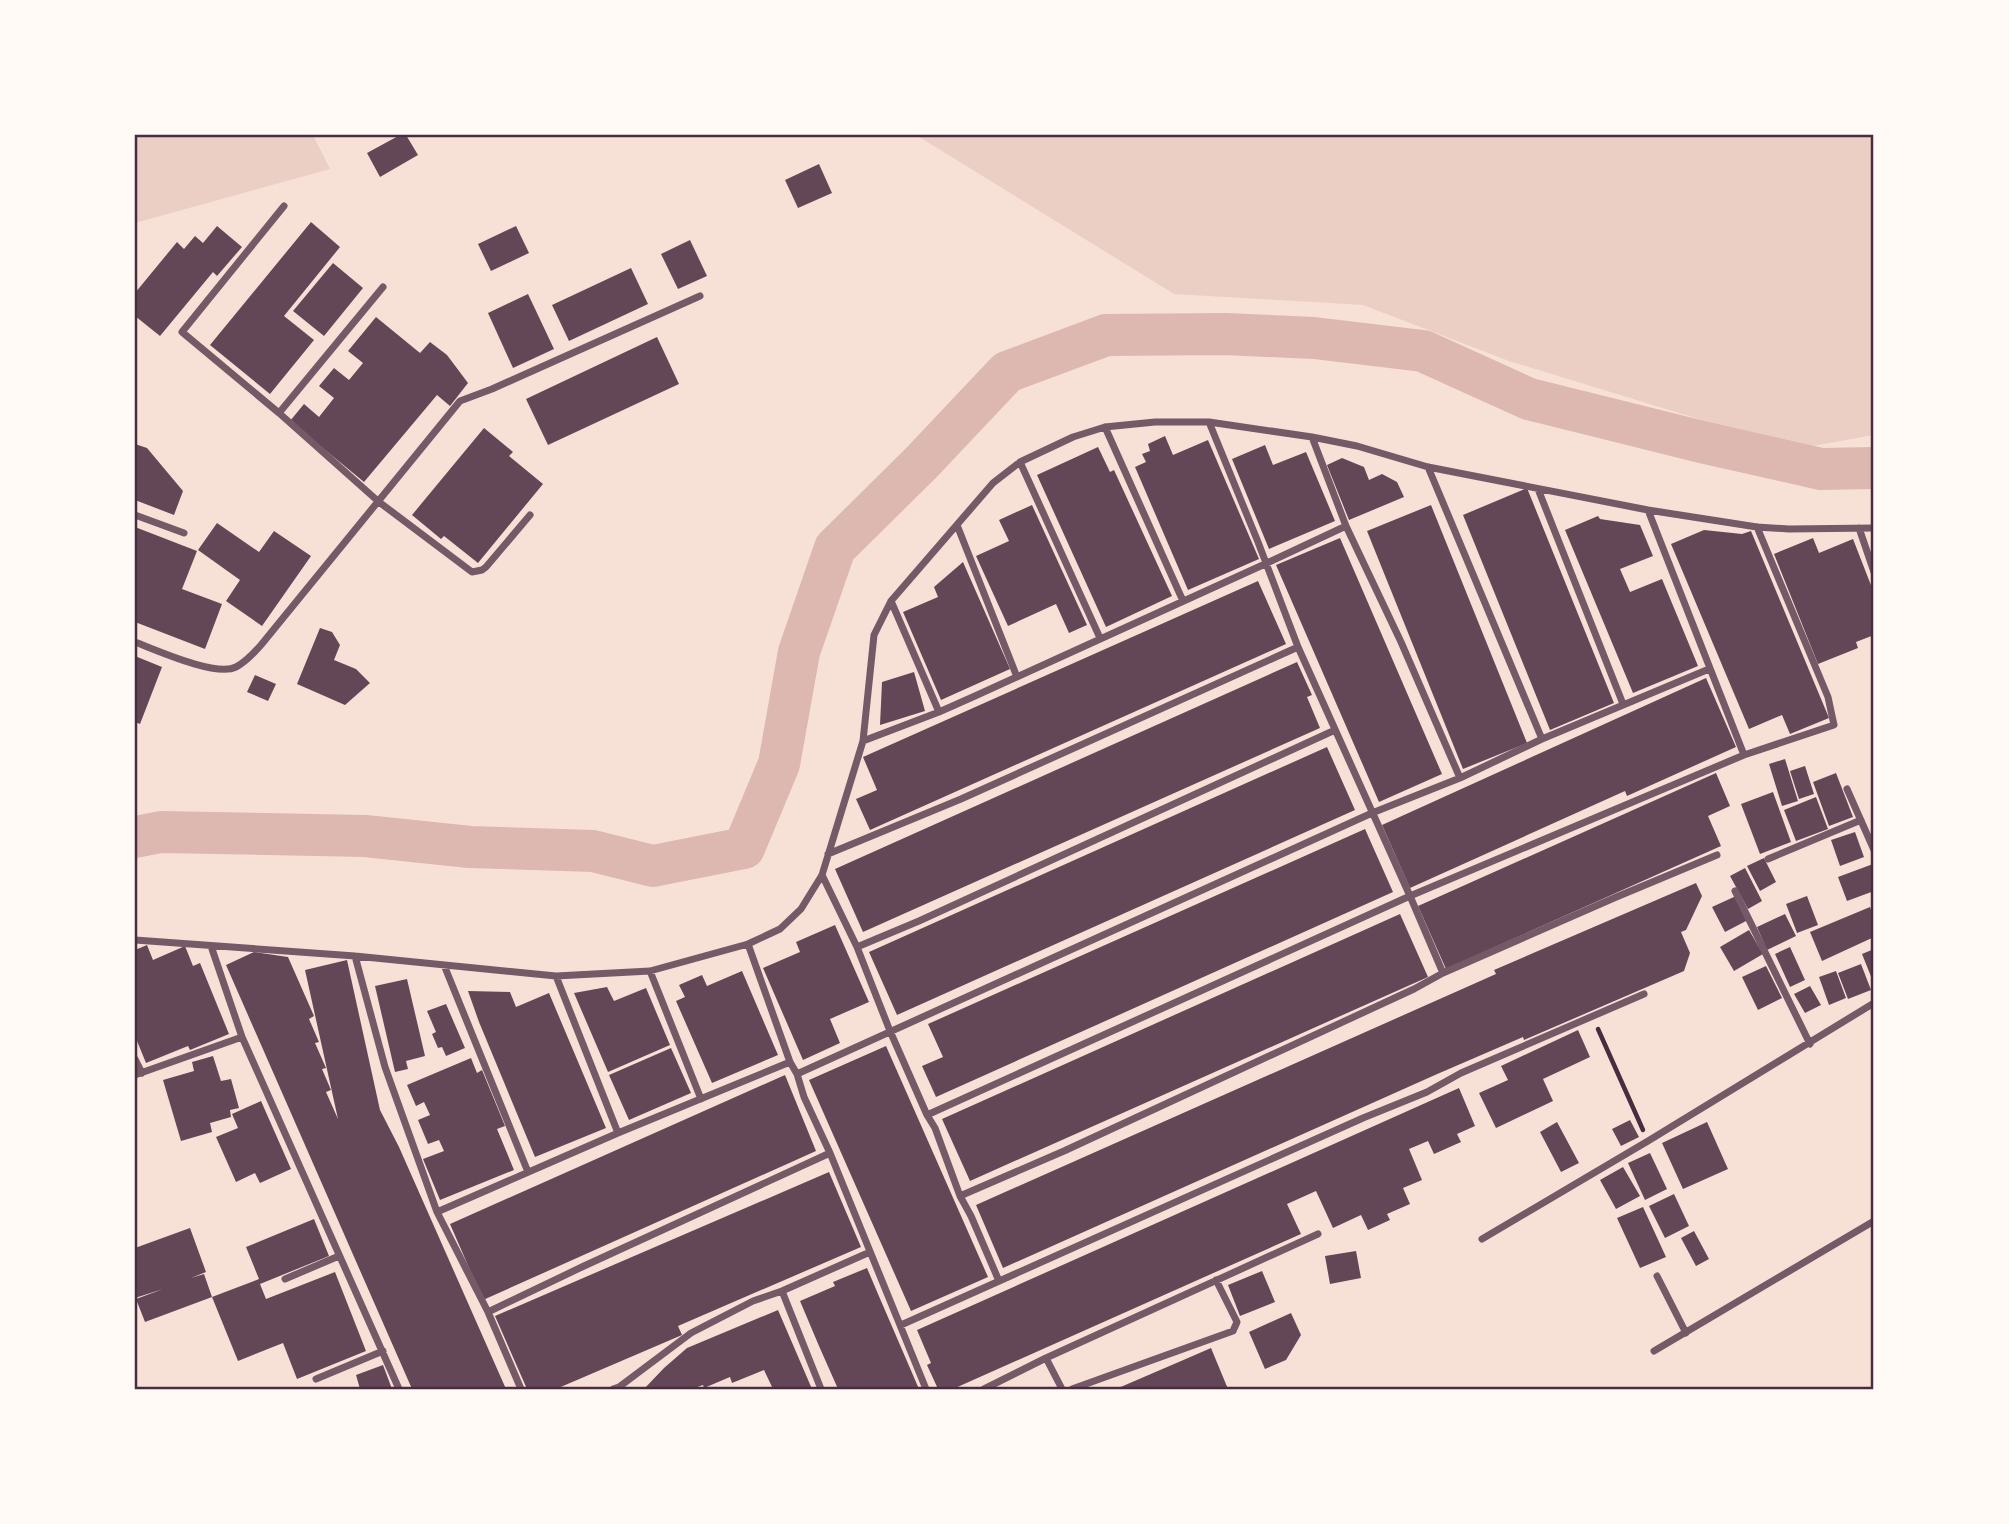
<svg xmlns="http://www.w3.org/2000/svg" width="2009" height="1524" viewBox="0 0 2009 1524" font-family="'Work Sans',sans-serif">
  <rect width="100%" height="100%" fill="#f7e1d7"/>
  <path fill="#ebcfc5" d="M135 135H313L330 169 135 223Z
    M916 135H1874V435L1796 449 1509 361 1363 305 1174 294Z"/>
  <g fill="none" stroke-linecap="round" stroke-linejoin="round">
    <path stroke="#dcb8b0" stroke-width="42" d="M135 837 161 832 365 836 470 847 593 851 653 866 744 848 779 764 799 652 835 548 921 463 1007 372 1106 335 1225 334 1314 338 1423 351 1529 399 1706 443 1821 469 1874 468"/>
  </g>
  <path fill="#644757" d="M400 135H406L418 155 380 177 367 153Z
    M819 164 832 193 798 208 785 180Z
    M311 222 340 247 284 316 314 340 270 394 210 345Z
    M217 226 242 247 217 276 213 272 160 336 135 316V293L177 242 184 249 195 236 203 243Z
    M516 226 529 253 491 271 478 244Z
    M690 240 707 276 678 289 661 254Z
    M333 263 363 288 324 336 293 311Z
    M631 268 648 304 569 341 552 305Z
    M528 294 554 349 513 368 488 313Z
    M376 317 420 353 430 342 447 355 468 383 450 406 437 395 364 482 290 421 304 404 319 417 334 398 319 386 334 368 349 380 363 363 348 351Z
    M657 337 679 384 548 445 526 399Z
    M484 428 513 452 509 456 543 484 478 563 444 536 441 539 412 515Z
    M1165 436 1173 455 1208 440 1259 559 1188 590 1135 467 1146 462 1142 454 1150 451 1148 444Z
    M135 444 147 448 183 491 174 515 135 500Z
    M1265 445 1273 465 1306 452 1335 521 1269 549 1232 459Z
    M1098 447 1110 472 1114 470 1172 596 1106 627 1037 475Z
    M1342 458 1364 467 1369 480 1382 474 1397 482 1404 497 1349 520 1327 465Z
    M1527 488 1614 703 1550 730 1463 515Z
    M1032 505 1087 625 1069 633 1056 604 1008 626 976 556 1009 541 999 520Z
    M1431 505 1527 743 1463 769 1367 531Z
    M1598 516 1600 519 1640 525 1653 556 1620 569 1630 592 1662 579 1698 666 1633 693 1565 530Z
    M217 523 259 552 274 531 311 556 262 626 226 601 240 580 198 550Z
    M135 527 197 551 182 589 222 604 205 649 135 622Z
    M1704 530 1742 534 1751 531 1829 718 1790 734 1782 715 1749 729 1671 544Z
    M1340 538 1442 774 1379 802 1276 565Z
    M1813 538 1819 553 1853 539 1874 593V635L1856 642 1858 648 1818 664 1774 554Z
    M963 562 1010 669 941 700 903 612 938 597 934 587Z
    M1258 581 1286 644 870 830 856 799 877 790 863 757Z
    M320 628 332 632 340 645 334 660 356 669 370 683 345 705 297 684Z
    M135 656 162 667 140 724 135 722Z
    M1297 662 1312 695 1307 697 1320 728 863 932 835 869Z
    M914 672 925 711 880 725 882 682Z
    M255 675 276 684 268 701 247 692Z
    M1706 678 1736 747 1627 796 1625 791 1410 888 1382 825Z
    M1327 747 1355 810 897 1015 869 952Z
    M1785 759 1798 801 1782 806 1769 764Z
    M1805 766 1814 794 1799 799 1790 771Z
    M1716 773 1730 806 1708 816 1721 846 1446 969 1418 906Z
    M1836 773 1853 817 1829 826 1813 782Z
    M1773 792 1791 842 1760 854 1741 804Z
    M1816 797 1828 829 1796 841 1784 810Z
    M1365 829 1393 892 936 1097 922 1066 943 1057 928 1024Z
    M1855 832 1864 857 1840 866 1831 840Z
    M1764 858 1776 882 1760 891 1747 866Z
    M1873 864 1874 869V891L1847 901 1838 877Z
    M1745 868 1762 901 1748 909 1730 876Z
    M1696 883 1702 896 1686 930 1681 932 1690 953 1684 971 1524 1040 1523 1037 1435 1075 1003 1268 976 1205 1496 974 1494 970Z
    M1736 896 1748 920 1725 932 1712 907Z
    M1807 896 1818 925 1797 933 1786 904Z
    M1870 907 1874 918V937L1822 961 1810 932Z
    M1400 914 1428 977 970 1181 942 1119Z
    M1785 914 1796 936 1767 950 1757 927Z
    M835 925 869 1002 830 1019 840 1043 803 1060 763 968 800 952 796 942Z
    M1749 930 1763 954 1734 971 1720 947Z
    M147 945 153 960 185 946 193 966 200 963 229 1034 190 1050 188 1046 146 1063 135 1036V950Z
    M1790 947 1805 980 1790 987 1775 954Z
    M1874 949V984L1862 954Z
    M254 952 288 957 314 1016 309 1019 319 1042 315 1043 326 1068 322 1069 331 1090 326 1092 338 1119 305 970 347 960 380 1110 399 1147 506 1389H412L226 965Z
    M1861 964 1871 990 1848 999 1838 973Z
    M1766 966 1782 998 1758 1010 1742 977Z
    M742 971 778 1055 712 1083 676 1001 685 997 679 985 702 975 707 986Z
    M1836 971 1846 998 1829 1005 1819 977Z
    M407 979 425 1056 406 1061 408 1069 395 1072 375 986Z
    M1810 986 1821 1005 1805 1013 1794 994Z
    M607 987 614 1001 646 988 670 1045 608 1072 574 993Z
    M468 991 510 992 516 1007 549 993 606 1128 535 1157 479 1022Z
    M446 1004 465 1048 446 1056 442 1047 438 1048 432 1034 436 1032 427 1011Z
    M1578 1030 1590 1057 1543 1079 1553 1101 1496 1128 1479 1093 1508 1080 1501 1066Z
    M886 1046 988 1277 911 1311 809 1080Z
    M671 1048 691 1093 629 1120 609 1075Z
    M213 1056 221 1081 231 1079 239 1108 230 1110 231 1117 210 1123 212 1132 181 1141 163 1080 194 1071 192 1062Z
    M471 1058 477 1073 482 1070 505 1126 497 1129 514 1170 440 1200 423 1159 444 1151 439 1140 428 1144 418 1120 430 1115 424 1102 416 1106 407 1085Z
    M785 1075 816 1151 483 1300 450 1224Z
    M1459 1088 1475 1126 1457 1134 1461 1142 1434 1154 1428 1141 1409 1149 1422 1180 1403 1188 1410 1204 1387 1214 1390 1220 1368 1230 1361 1215 1333 1228 1316 1191 1287 1204 1301 1234 953 1389H938L927 1365 931 1363 917 1330Z
    M261 1101 291 1169 260 1183 255 1173 236 1182 216 1137 238 1128 232 1114Z
    M1630 1120 1639 1137 1621 1146 1612 1129Z
    M1557 1122 1579 1163 1561 1172 1540 1132Z
    M1707 1122 1728 1169 1683 1189 1662 1143Z
    M1650 1153 1667 1189 1645 1200 1628 1163Z
    M1623 1167 1640 1196 1616 1209 1600 1180Z
    M829 1172 861 1247 678 1326 682 1335 556 1389H527L495 1316Z
    M1674 1194 1689 1226 1665 1238 1649 1206Z
    M1643 1207 1666 1257 1640 1268 1617 1218Z
    M314 1219 329 1256 260 1284 266 1299 335 1272 366 1351 297 1379 283 1343 238 1361 212 1297 259 1279 246 1247Z
    M190 1228 206 1272 191 1278 204 1274 212 1297 145 1322 136 1299 163 1289 135 1298V1248Z
    M1694 1231 1709 1259 1696 1266 1681 1238Z
    M1356 1251 1361 1278 1330 1284 1325 1256Z
    M867 1268 878 1294 919 1389H838L819 1346 800 1301 835 1286 833 1282Z
    M1262 1271 1275 1302 1240 1316 1228 1285Z
    M778 1310 812 1389H773L764 1370 732 1383 730 1377 704 1388 703 1385 692 1389H644L664 1368 687 1348Z
    M1291 1313 1301 1335 1286 1360 1265 1369 1249 1332Z
    M1211 1348 1228 1389H1116L1188 1358Z
    M383 1365 392 1389H360L356 1375Z"/>
  <g fill="none" stroke-linecap="round" stroke-linejoin="round">
    <path stroke="#4a2c40" stroke-width="4.5" d="M1598 1029 1643 1130"/>
    <path stroke="#755966" stroke-width="7" d="M284 206 182 332 279 413 379 502 472 572 482 570 486 567 530 515
      M279 413 383 287
      M1209 422 1258 542 1298 647 1410 896 1443 973
      M1105 427 1183 601
      M1312 437 1346 526 1401 642 1460 778
      M1020 462 1100 638
      M1428 467 1542 739
      M1538 489 1623 704
      M1648 510 1744 755
      M135 515 184 533
      M957 525 1017 677
      M1859 528 1874 572
      M891 601 939 712
      M135 642C156 650 216 677 236 667 246 662 254 653 261 645L460 401 492 389 700 296
      M863 741 939 712 975 696 1265 564 1346 526
      M1847 789 1874 850
      M828 854 961 799 1298 647
      M1768 859 1861 820
      M822 875 857 947 890 1031 927 1115 935 1128 960 1196 971 1216 999 1281
      M1735 891 1810 1044
      M135 940 355 956 556 976 650 971 748 944 780 929 801 909 822 875 863 741 874 635 891 601 993 483 1020 462 1073 437 1105 427 1155 422H1209L1312 437 1357 446 1428 467 1648 510 1757 527 1789 529 1874 528
      M748 944 790 1062 797 1074 804 1097 830 1153 926 1389
      M211 946 242 1037 399 1389
      M857 947 919 921 1335 730
      M355 956 385 1067 437 1212 488 1312 521 1389
      M444 965 528 1172
      M650 971 701 1099
      M556 976 618 1133
      M135 1059 142 1073
      M797 1074 1372 813 1460 778 1542 739 1709 669
      M135 1075 242 1037
      M927 1115 1410 896 1744 755 1834 725 1828 697 1757 527
      M960 1196 1064 1151 1414 989 1443 973 1614 898 1717 855
      M437 1212 618 1133 790 1062
      M1482 1239 1648 1141 1874 1003
      M1657 1276 1686 1333
      M285 1279 339 1256
      M782 1291 821 1389
      M488 1312 584 1266 830 1153
      M901 1325 1363 1118 1427 1092 1461 1073 1644 994
      M1654 1351 1874 1221
      M1046 1358 1062 1389
      M316 1379 383 1351
      M613 1389 619 1387 691 1333 753 1301 782 1291 870 1252
      M984 1389 1046 1358 1318 1234
      M1072 1389 1233 1331 1237 1322 1216 1280"/>
  </g>
  <rect width="2009" height="1524" fill="none" stroke="#fffaf5" stroke-width="273"/>
  <rect x="136" y="136" width="1736" height="1252" fill="none" stroke="#4a2c40" stroke-width="2.5"/>
</svg>
